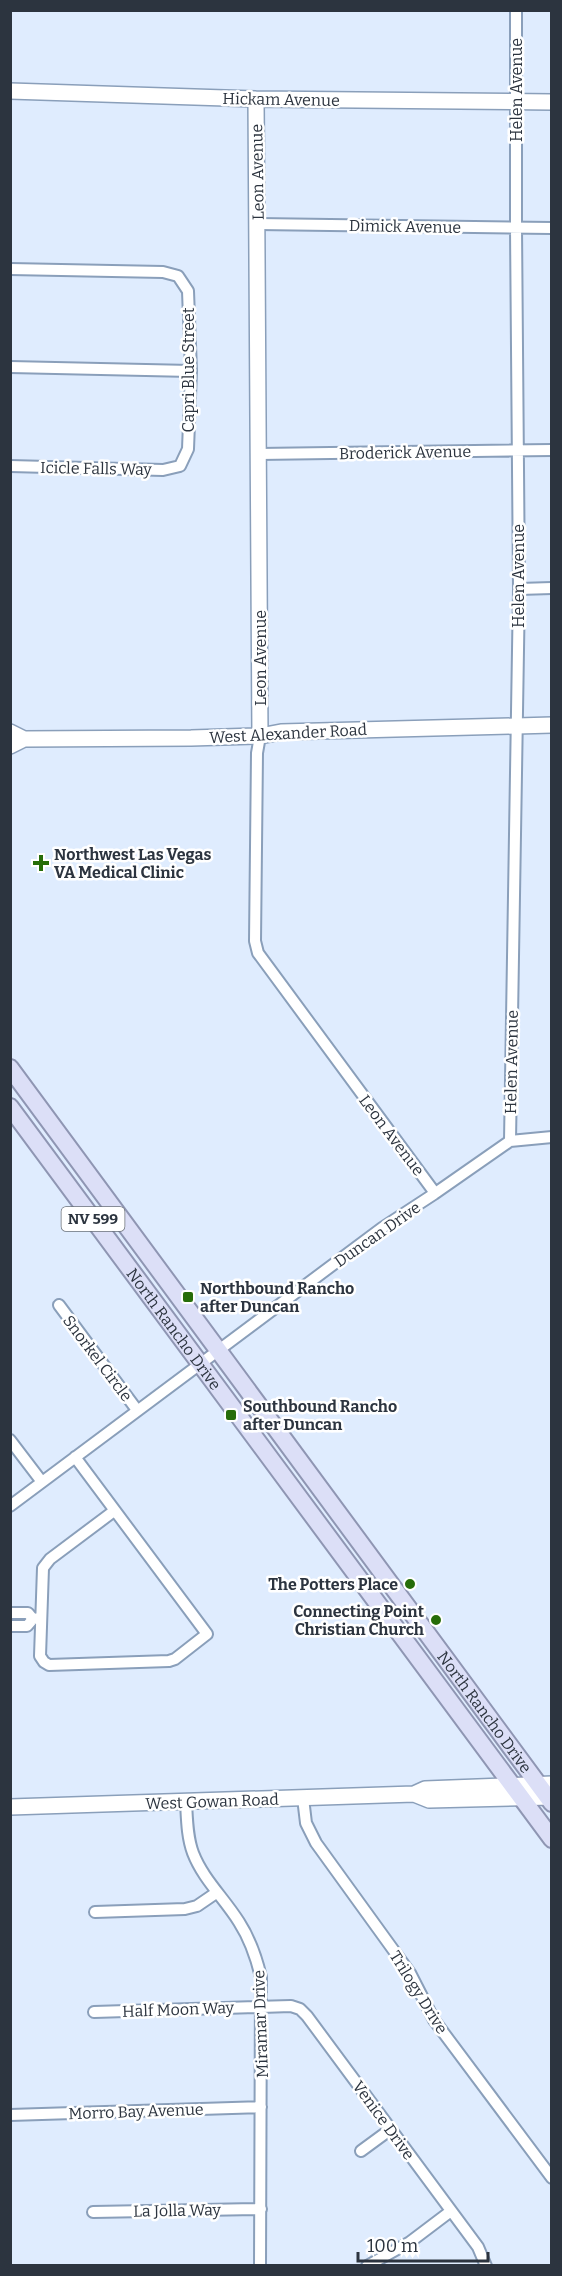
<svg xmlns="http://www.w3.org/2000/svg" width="562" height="2276" viewBox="0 0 562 2276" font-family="Bitter,serif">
  <rect width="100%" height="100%" fill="#dfecfe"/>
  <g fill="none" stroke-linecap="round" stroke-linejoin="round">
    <defs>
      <path id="street" d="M258 224 552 228
        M10 269 163 272 178 276 188 291 191 371 188 449 180 466 163 470 10 466
        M10 367 191 371
        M259 454 552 450
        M519 589 552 588
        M260 736 257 753 255 941 258 953 435 1193
        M510 1141 519 589 516 228V10
        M59 1305 137 1410
        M10 1440 42 1482
        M75 1457 207 1634 175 1659 169 1661 49 1665 44 1662 40 1656 43 1568 50 1559 114 1511
        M10 1506 382 1228 434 1194 510 1141 552 1137
        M10 1613H28L33 1619 41 1618
        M10 1626H27L33 1619
        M303 1798 306 1823 316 1843 410 1973 434 2020 552 2178
        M186 1802C187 1819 187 1837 193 1853 203 1879 224 1898 239 1922 250 1939 256 1956 261 1977L260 2266
        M95 1912 185 1909 197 1906 216 1893
        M94 2012 291 2006 300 2009 307 2016 478 2247 486 2266
        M10 2115 261 2107
        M361 2151 391 2129
        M93 2212 261 2209
        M367 2266 410 2242 451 2211"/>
      <path id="secondary" d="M10 91 256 99 552 102
        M256 99 260 736
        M10 732 24 739
        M10 746 24 739 191 738 260 736 281 732 552 725
        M414 1794 425 1789 552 1784
        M10 1807 414 1794 429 1800 552 1797"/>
      <g id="primary">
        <path id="s1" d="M10 1068 552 1803"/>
        <path id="s2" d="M10 1107 552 1839"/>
      </g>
    </defs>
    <use href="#street" stroke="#8a9fba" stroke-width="14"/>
    <use href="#secondary" stroke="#8a9fba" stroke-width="18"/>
    <use href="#primary" stroke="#8f96b3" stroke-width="20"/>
    <use href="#street" stroke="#fff" stroke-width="10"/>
    <use href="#secondary" stroke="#fff" stroke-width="15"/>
    <use href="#primary" stroke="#dcdff7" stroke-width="16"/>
  </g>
  <g fill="#266d09" stroke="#fff" stroke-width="2">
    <path d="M38 854h6v6h6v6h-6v6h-6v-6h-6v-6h6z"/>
    <rect x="182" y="1291" width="12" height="12" rx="3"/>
    <rect x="225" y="1409" width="12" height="12" rx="3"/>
    <circle cx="410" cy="1584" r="6"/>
    <circle cx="436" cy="1620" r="6"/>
  </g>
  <g text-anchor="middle" stroke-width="5" stroke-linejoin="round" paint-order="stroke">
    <rect fill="#fff" stroke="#6b7179" stroke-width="1.5" x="61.5" y="1207" width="63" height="24" rx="4.5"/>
    <g font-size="15" font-weight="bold" fill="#2c343f">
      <text x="93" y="1224">NV 599</text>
    </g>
    <g font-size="16" fill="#2c343f" stroke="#fff">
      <text transform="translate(516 90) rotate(-90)" y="6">Helen Avenue</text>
      <text transform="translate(281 99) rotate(1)" y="6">Hickam Avenue</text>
      <text transform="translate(257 172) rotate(-91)" y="6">Leon Avenue</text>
      <text transform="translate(405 226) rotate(1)" y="6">Dimick Avenue</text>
      <text transform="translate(188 370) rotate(-90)" y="6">Capri Blue Street</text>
      <text transform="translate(405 452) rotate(-1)" y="6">Broderick Avenue</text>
      <text transform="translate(96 468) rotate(1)" y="6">Icicle Falls Way</text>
      <text transform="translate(518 576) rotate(-90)" y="6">Helen Avenue</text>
      <text transform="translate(260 658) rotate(-90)" y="6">Leon Avenue</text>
      <text transform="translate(288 733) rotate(-3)" y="6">West Alexander Road</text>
      <text transform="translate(511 1062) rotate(-89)" y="6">Helen Avenue</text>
      <text transform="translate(392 1135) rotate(53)" y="6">Leon Avenue</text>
      <text transform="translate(377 1234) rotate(-35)" y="6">Duncan Drive</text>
      <text dy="6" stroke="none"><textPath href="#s2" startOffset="276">North Rancho Drive</textPath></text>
      <text transform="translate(98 1358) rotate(53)" y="6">Snorkel Circle</text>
      <text dy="6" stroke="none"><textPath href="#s1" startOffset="800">North Rancho Drive</textPath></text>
      <text transform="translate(212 1801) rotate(-2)" y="6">West Gowan Road</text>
      <text transform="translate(419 1992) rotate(58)" y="6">Trilogy Drive</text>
      <text transform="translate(178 2009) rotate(-2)" y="6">Half Moon Way</text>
      <text transform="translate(260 2024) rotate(-92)" y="6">Miramar Drive</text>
      <text transform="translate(136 2111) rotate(-2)" y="6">Morro Bay Avenue</text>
      <text transform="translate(384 2120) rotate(54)" y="6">Venice Drive</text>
      <text transform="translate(177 2210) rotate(-1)" y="6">La Jolla Way</text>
    </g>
    <g font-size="16" font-weight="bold" fill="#2c343f" stroke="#fff" text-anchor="start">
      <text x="54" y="860">Northwest Las Vegas<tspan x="54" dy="18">VA Medical Clinic</tspan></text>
      <text x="200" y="1294">Northbound Rancho<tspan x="200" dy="18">after Duncan</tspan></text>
      <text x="243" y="1412">Southbound Rancho<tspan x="243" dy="18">after Duncan</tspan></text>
      <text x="398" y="1590" text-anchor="end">The Potters Place</text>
      <text x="424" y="1617" text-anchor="end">Connecting Point<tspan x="424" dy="18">Christian Church</tspan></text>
    </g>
  </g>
  <rect width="562" height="2276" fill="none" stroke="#2c343f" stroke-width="24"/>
  <path d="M358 2252v9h130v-9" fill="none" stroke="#2c343f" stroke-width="3"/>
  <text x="367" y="2252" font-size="18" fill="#2c343f" stroke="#ffffff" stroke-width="4.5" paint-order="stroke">100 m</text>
</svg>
